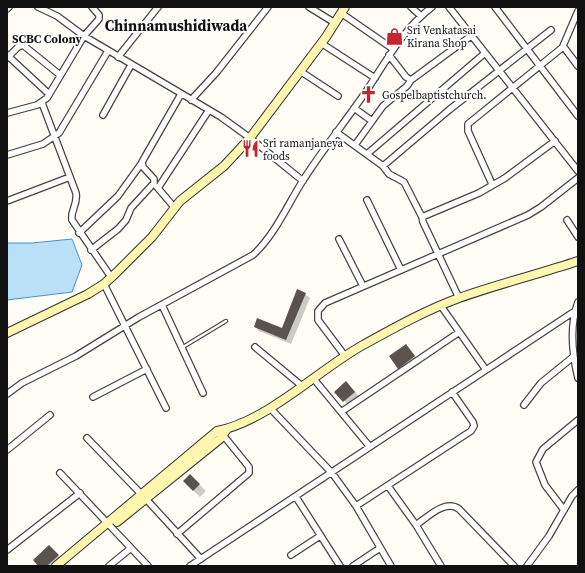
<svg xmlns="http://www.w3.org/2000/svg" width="585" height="573" viewBox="0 0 585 573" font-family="'Source Serif 4',serif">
  <rect width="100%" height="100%" fill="#fffdf5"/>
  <path fill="#b9e0f7" stroke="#3f96cf" d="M72 239 82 265 72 292 7 300V243H32Z"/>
  <path fill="#0003" d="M305 294 310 298 291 344 259 331 255 327 282 329Z
    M406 345 421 363 405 374 399 368Z
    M353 389 361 399 351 408 336 392Z
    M190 475 206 491 200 497 184 481Z
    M56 553 64 562 60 566H40Z"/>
  <path fill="#5a524d" d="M297 289 306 293 286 340 254 327 257 318 282 328Z
    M406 344 415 356 398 369 389 356Z
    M346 381 355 392 343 402 334 392Z
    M190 474 200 484 193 491 183 481Z
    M49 545 59 555 47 566H38L33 560Z"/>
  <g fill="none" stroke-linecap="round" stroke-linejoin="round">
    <defs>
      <path id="lane" d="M183 347 226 321"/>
      <path id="street" d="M38 7 57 16 84 36 221 117 250 138 303 181
        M309 7 335 23
        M411 7 421 16
        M449 7 578 171
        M495 7 578 116
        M7 9 9 7
        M578 11 563 46 578 66
        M341 13 393 49
        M321 43 375 78
        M7 55 49 94
        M389 55 406 77 411 80 471 36
        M118 57 158 7
        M7 58 18 47 23 45 60 75
        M300 71 338 96
        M191 100 216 73 268 7
        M42 103 76 193C78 205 70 211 72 220L111 277
        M354 108 372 121
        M7 113 37 105 47 98 84 36 99 19V15L92 7
        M103 115 131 65
        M336 132 383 166 389 174 404 182 422 217 423 222 459 298
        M355 145 383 106 407 86 411 80
        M367 154 485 53
        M7 155 43 144 59 133 108 51
        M383 166 449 110 551 30
        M492 184 468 131V124L563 47
        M157 187 174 207
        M158 188 209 110
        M367 200 401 270
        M7 201 70 177
        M422 217 479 193 505 178 555 141
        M567 220 578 237
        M79 233 118 196 141 164
        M339 239 363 286
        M91 250 118 229 126 220 131 208 154 183V179L143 167 142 162 181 94
        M104 284 166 408
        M578 302C569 327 572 353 578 378
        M162 305 203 393
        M255 347 302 386
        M345 356 318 320V311L325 303 528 215 541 207 578 178
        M486 370 575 311
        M313 378 370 447
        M7 394 22 383 76 356 139 317 253 255C274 236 287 206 302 182 322 150 346 121 367 90 387 60 403 29 432 7
        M93 397 147 369
        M524 405 541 383 573 357
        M270 408 332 473 356 506 471 431 474 426 473 422 452 392
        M341 412 458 333
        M87 438 146 499 201 559
        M7 450 50 415
        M60 473 131 548 109 566
        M388 486 416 525 441 566
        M296 497 340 566
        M356 506 391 566
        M564 510 545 485 536 462 543 449 578 420
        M416 525C428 517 445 499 459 509L514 566
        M177 534 249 473V467L223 435
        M131 548 148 566
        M7 550 80 493
        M291 555 320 536
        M190 566 486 370 441 306
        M353 566 380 548
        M527 566 549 536 572 496 578 490"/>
      <path id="secondary" d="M7 333 88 294 104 284 116 273 152 237 180 201 224 166 250 138 326 37 345 7
        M117 522 220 439 227 429
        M56 566 217 431C268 421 318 370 363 345 394 328 426 310 459 298 498 284 539 274 578 261"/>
    </defs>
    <use href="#lane" stroke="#444" stroke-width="4.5"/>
    <use href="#street" stroke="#444" stroke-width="8"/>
    <use href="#secondary" stroke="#333" stroke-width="10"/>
    <use href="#lane" stroke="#fff" stroke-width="2.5"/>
    <use href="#street" stroke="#fff" stroke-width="5.5"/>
    <use href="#secondary" stroke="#fff6b0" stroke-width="8"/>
  </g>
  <defs>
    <symbol id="shop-bare" viewBox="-9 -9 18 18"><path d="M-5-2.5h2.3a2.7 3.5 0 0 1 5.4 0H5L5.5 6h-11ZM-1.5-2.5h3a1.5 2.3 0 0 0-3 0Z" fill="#c4262e" stroke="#fff" stroke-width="2.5" paint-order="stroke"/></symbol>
    <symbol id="church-bare" viewBox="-9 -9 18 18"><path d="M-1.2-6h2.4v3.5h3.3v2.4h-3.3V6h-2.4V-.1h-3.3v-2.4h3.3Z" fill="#c4262e" stroke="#fff" stroke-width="2.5" paint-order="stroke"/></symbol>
    <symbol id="restaurant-bare" viewBox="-9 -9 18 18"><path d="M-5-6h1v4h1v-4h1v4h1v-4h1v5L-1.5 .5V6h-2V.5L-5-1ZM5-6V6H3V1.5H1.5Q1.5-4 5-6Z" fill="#c4262e" stroke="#fff" stroke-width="2.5" paint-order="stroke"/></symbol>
  </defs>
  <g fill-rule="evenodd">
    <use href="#shop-bare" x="382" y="24" width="25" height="25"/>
    <use href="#church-bare" x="356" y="82" width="25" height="25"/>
    <use href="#restaurant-bare" x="238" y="136" width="25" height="25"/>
  </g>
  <g text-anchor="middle" stroke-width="4" stroke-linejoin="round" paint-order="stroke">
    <g font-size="11" fill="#111" stroke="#fff" text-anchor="start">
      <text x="407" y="34">Sri Venkatasai<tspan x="407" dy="13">Kirana Shop</tspan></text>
      <text x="382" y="99">Gospelbaptistchurch.</text>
      <text x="263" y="147">Sri ramanjaneya<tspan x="263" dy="13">foods</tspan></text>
    </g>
    <g font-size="12" font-weight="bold" fill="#111" stroke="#fff">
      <text x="47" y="43">SCBC Colony</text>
    </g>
    <g font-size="15" font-weight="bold" fill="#111" stroke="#fff">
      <text x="176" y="31">Chinnamushidiwada</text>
    </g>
  </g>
  <rect width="585" height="573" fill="none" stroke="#111111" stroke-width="16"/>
</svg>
